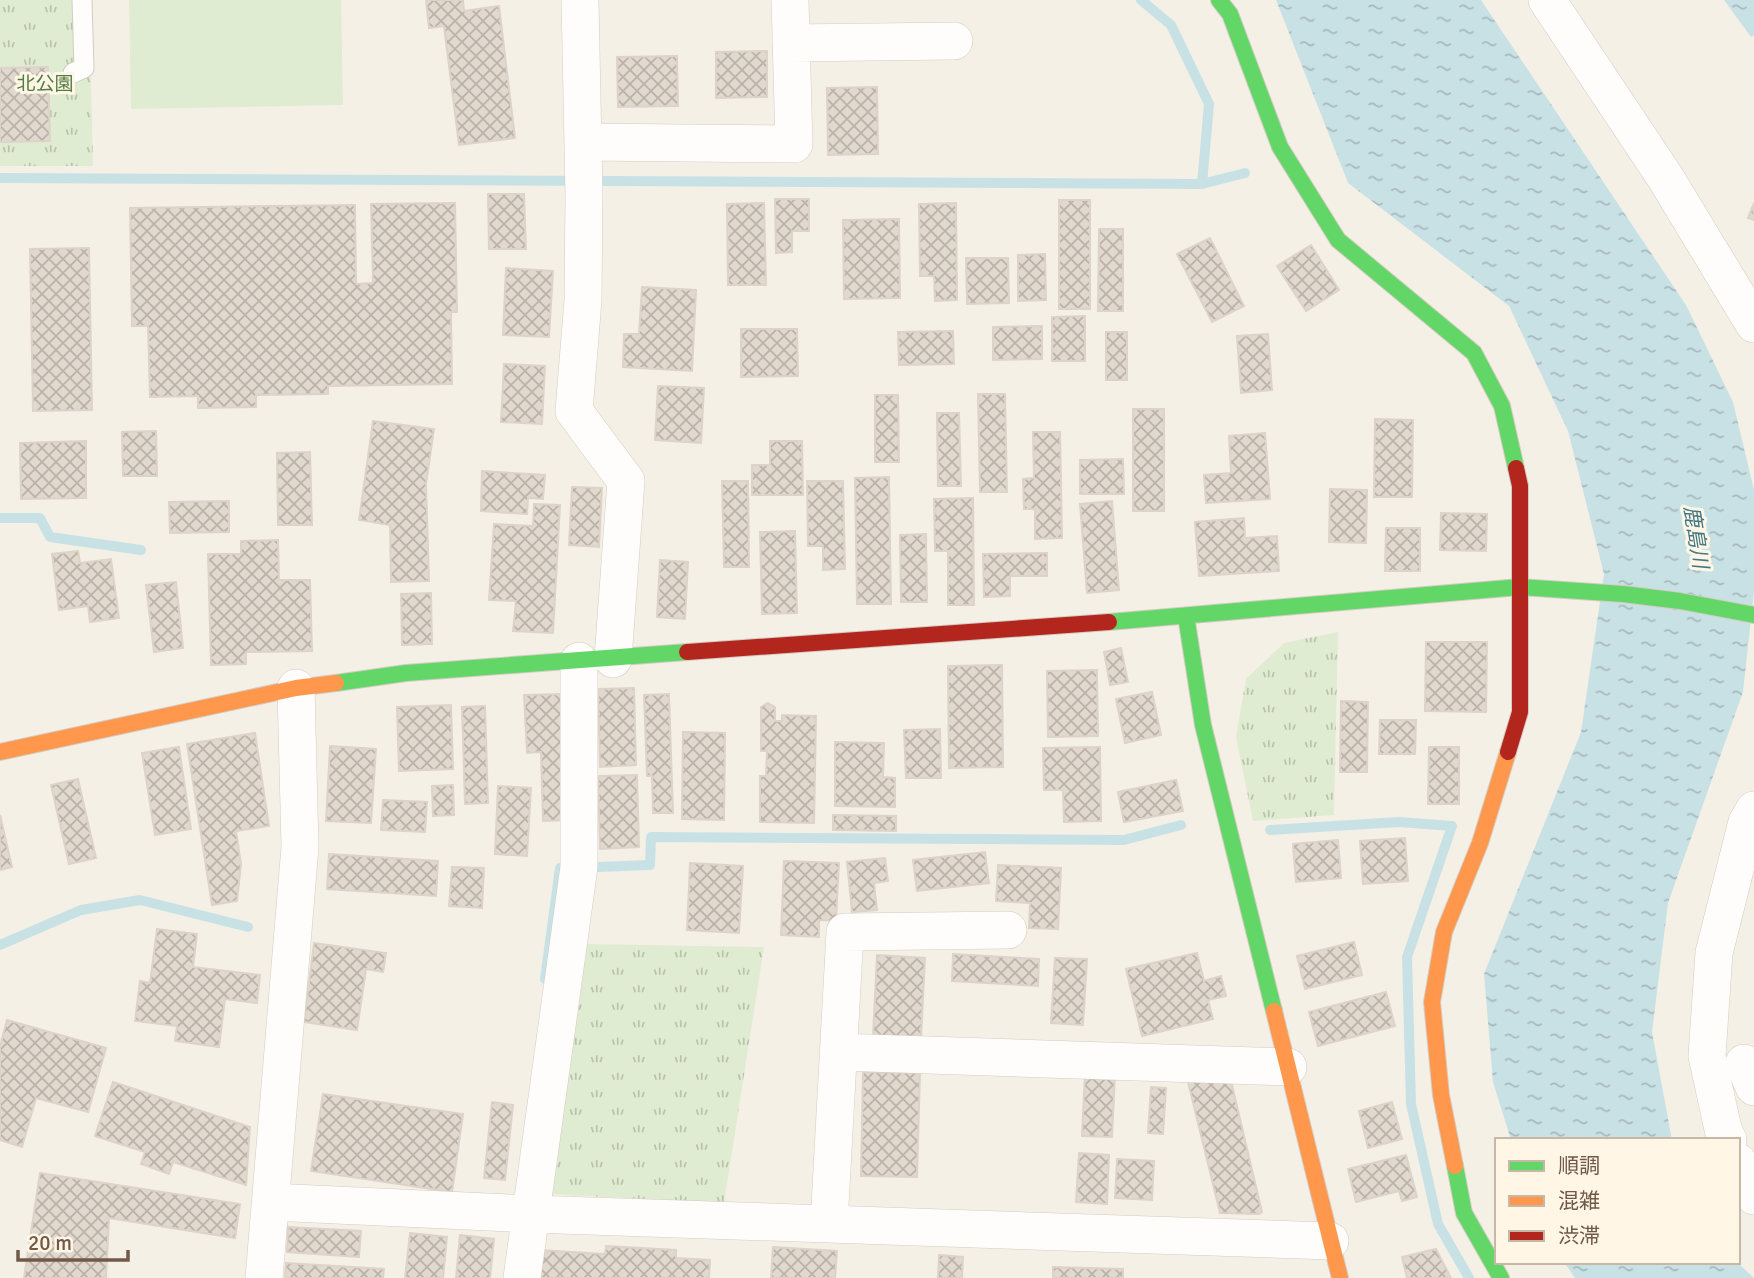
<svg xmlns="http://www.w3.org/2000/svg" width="1754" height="1278" viewBox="0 0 1754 1278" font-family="Signika,'Noto Sans JP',sans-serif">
  <defs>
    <pattern id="park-tufts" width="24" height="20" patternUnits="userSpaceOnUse" patternTransform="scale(1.75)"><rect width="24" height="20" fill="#e0ecd1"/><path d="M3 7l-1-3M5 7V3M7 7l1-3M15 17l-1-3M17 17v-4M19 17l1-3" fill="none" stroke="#bac2ac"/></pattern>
    <pattern id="water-ripples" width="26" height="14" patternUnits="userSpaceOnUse" patternTransform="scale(1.75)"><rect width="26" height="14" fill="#c8e1e5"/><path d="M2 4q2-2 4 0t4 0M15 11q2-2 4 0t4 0" fill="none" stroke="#a7b9bc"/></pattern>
    <pattern id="building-cross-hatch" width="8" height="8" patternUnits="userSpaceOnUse" patternTransform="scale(1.75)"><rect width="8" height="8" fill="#e1d8ce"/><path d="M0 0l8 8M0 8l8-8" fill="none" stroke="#bbb2a9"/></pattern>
  </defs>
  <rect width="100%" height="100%" fill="#f5f0e6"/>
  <path fill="url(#park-tufts)" d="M0 0H89L93 166H0Z
    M1338 632 1334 815 1253 821 1236 737 1246 679 1284 643Z
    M583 944 764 947 724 1203 549 1194Z"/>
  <path fill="#e0ecd1" d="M129 0H341L343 105 131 109Z"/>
  <path fill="url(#water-ripples)" d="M1276 0H1481L1686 305 1733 402 1754 490V591L1743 692 1668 903 1652 1032 1672 1140H1511L1493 1082 1484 974 1581 732 1604 574 1568 431 1509 306 1348 183Z
    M1724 0H1754V35L1751 37Z
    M1564 1262H1737L1754 1278H1575Z"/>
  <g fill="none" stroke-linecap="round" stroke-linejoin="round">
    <path stroke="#c8e1e5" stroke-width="10" d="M1141 0 1171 25 1209 104 1202 184
      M0 178 1202 184 1245 173
      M0 518H40L50 537 141 550
      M1270 830 1399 822 1452 826 1407 957 1411 1104 1438 1224 1469 1278
      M598 867 650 865 651 837 1124 840 1181 825
      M0 945 81 910 140 900 248 927
      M545 979 560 868"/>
  </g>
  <path fill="url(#building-cross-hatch)" stroke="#ddd3c9" stroke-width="2" d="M426 0H463L464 11 499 6 515 138 459 145 444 26 429 28Z
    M767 51V97L716 98V52Z
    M677 56 678 106 618 107 617 57Z
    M48 67 50 141 0 142V68Z
    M877 87 878 154 828 155 827 88Z
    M488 194H524L526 249H489Z
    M775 199H809V231H792V252L776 253Z
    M1059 200H1090V309H1059Z
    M455 203 457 312H451L452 384 328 386V394L256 395V407L198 408V396L150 397 148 326H132L130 208 355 205 356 284 373 283 371 204Z
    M764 203 766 285H728L727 204Z
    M956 203 957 300 935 301 934 276H920L919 204Z
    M1754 203V220L1748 218Z
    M899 219 900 298 844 299 843 220Z
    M1099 229H1123V311H1098Z
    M1210 238 1244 306 1212 322 1177 254Z
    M1311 245 1339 290 1306 311 1277 266Z
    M89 248 92 410 33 411 30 249Z
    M1045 254 1046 300 1018 301V255Z
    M966 258H1008L1009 303 967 304Z
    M506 268 553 271 549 337 503 335Z
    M642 287 696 290 692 371 623 367 624 334H639Z
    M1085 316V361H1052V317Z
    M1042 326V359L993 360V327Z
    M741 329H797L798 376 741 377Z
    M953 331 954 364 899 365 898 332Z
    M1106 332H1127V380H1106Z
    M1268 334 1272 390 1241 393 1237 336Z
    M504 364 545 366 542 424 501 422Z
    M658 386 704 388 701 443 655 440Z
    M978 394H1005L1007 492H980Z
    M875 395H898L899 462H875Z
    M1133 409H1164V511H1133Z
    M937 413H959L961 486H938Z
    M1375 419 1413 420 1412 497H1374Z
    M373 421 434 429 426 484 429 581 391 582 390 525 359 520Z
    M156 431 157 476H123L122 432Z
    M1033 432H1060L1062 538 1035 539V509H1024L1023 479 1034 478Z
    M1265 433 1270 499 1206 503 1204 475 1231 473 1229 436Z
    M86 441V498L21 499 20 443Z
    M770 441H802L803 495H752V465H770Z
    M310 452 312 525H278L277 453Z
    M1123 459 1124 494H1080V460Z
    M482 471 545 475 543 499 528 498 527 514 481 511Z
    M889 477 891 604H857L855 478Z
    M722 481H748L749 567H724Z
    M807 481H843L845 569 823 570V546H808Z
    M572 487 602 488 599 547 569 545Z
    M1330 489 1367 490 1366 543 1329 542Z
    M973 498 974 605H948V551H935L934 499Z
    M229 501V532L170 533 169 502Z
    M1112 501 1119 590 1087 593 1080 504Z
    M534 504 560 505 553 633 513 631 516 601 489 600 494 524 533 526Z
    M1441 513 1487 514 1486 551 1440 550Z
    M1244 518 1245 538 1277 536 1279 571 1199 576 1195 522Z
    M1386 528H1420V571H1385Z
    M795 531 797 613 762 614 760 532Z
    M926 534 927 602H901L900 535Z
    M278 540 279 580H310L312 651 246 652V664L211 665 208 554H241V541Z
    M78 551 80 563 111 559 119 618 90 622 88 606 59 610 52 554Z
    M1047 553V576H1010V596L984 597 983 554Z
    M660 560 688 562 685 619 657 617Z
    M176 582 183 648 154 652 146 585Z
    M431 593 432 644 402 645 401 594Z
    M1426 642H1487L1486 712 1425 711Z
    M1121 648 1128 682 1110 685 1104 652Z
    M1002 665 1003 767 949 768 948 666Z
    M1097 670 1098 736 1048 737 1047 671Z
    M634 688 636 765 600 767 598 689Z
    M1152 692 1161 735 1125 743 1116 699Z
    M564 694 568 820 543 821 541 752 527 753 524 695Z
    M669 694 673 813H653L652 776H647L644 695Z
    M1341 701 1368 702 1367 772H1340Z
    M768 703 775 707V721H782V715L816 716 814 823 760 822V776H766L767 751H761V707Z
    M451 705 453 769 399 771 397 707Z
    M485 706 488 803 465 804 462 707Z
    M1380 720H1416L1415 754H1379Z
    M940 729 941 778H906L904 730Z
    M683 732 725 733 724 820 682 819Z
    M255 733 269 826 236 831 241 864 237 901 212 905 187 744Z
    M835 742 884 743 883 777 895 778V807L835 806Z
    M330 746 376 749 371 823 326 821Z
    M179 747 191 829 155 835 142 753Z
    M1100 747 1101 821 1064 822 1063 790H1044L1043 748Z
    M1429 747H1459V804H1428Z
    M637 775 639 847 600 849 598 776Z
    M78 779 96 858 69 864 51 785Z
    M1176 780 1183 811 1124 822 1118 792Z
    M453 785 454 815 433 816 432 786Z
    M498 786 531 788 527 856 495 854Z
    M383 800 427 802 425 832 381 830Z
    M0 815 12 867 0 870Z
    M833 815 896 816V831L833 830Z
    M1405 838 1408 881 1363 884 1360 841Z
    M1338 840 1341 878 1296 882 1293 844Z
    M985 852 989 883 917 891 913 860Z
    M329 854 438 861 436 896 327 889Z
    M885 858 888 881 874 883 877 910 852 912 847 862Z
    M784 861 839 863 836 921 819 920V937L781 935Z
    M690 863 743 866 739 933 687 930Z
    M998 865 1061 868 1058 929 1029 928 1030 903 996 901Z
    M452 867 484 868 482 908 449 906Z
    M157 929 197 934 193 967 260 975 257 1003 225 999 219 1047 175 1041 177 1026 135 1021 140 981 150 983Z
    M1354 942 1362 975 1305 989 1297 956Z
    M314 943 386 953 383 972 366 969 357 1030 304 1022Z
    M1197 953 1204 981 1221 976 1226 996 1208 1000 1213 1019 1142 1036 1126 969Z
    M953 954 1039 959 1038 986 952 981Z
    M877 955 925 958 921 1038 873 1036Z
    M1055 958 1087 959 1083 1025 1051 1023Z
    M1386 992 1395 1026 1318 1046 1309 1012Z
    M7 1020 106 1048 88 1112 36 1098 22 1147 0 1140V1046Z
    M863 1072 920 1073 917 1177 861 1176Z
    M1085 1073 1115 1075 1112 1137 1082 1136Z
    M1191 1079 1231 1081 1262 1212 1259 1214 1220 1213 1188 1082Z
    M113 1082 250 1127 246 1185 173 1162 169 1174 141 1164 145 1152 95 1136Z
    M1151 1087 1166 1088 1163 1134 1148 1133Z
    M323 1094 463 1114 452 1192 311 1171Z
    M492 1102 513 1105 505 1180 484 1178Z
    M1392 1102 1402 1139 1368 1148 1359 1111Z
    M1079 1153 1109 1155 1107 1204 1076 1202Z
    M1406 1155 1417 1197 1402 1201 1399 1191 1356 1202 1348 1169Z
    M1117 1159 1154 1161 1152 1200 1115 1198Z
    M40 1173 240 1204 235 1238 109 1218 106 1278H24Z
    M288 1227 361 1231 359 1257 287 1252Z
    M410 1233 447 1237 443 1278H405Z
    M460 1235 494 1239 490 1278H456Z
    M606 1246 676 1250V1258L710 1260 709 1278H538L539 1250 605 1254Z
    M773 1247 837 1251 835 1278H771Z
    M1436 1249 1451 1278H1407L1402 1257Z
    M939 1255 963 1257 962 1278H938Z
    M286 1263 384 1269 383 1278H285Z
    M1053 1267 1123 1269V1278H1053Z"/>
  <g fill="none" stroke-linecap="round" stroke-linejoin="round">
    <defs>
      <path id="lane" d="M73 73 84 68 82 0"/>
      <path id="street" d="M580 0 584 195 583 300 574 411 626 481 613 659
        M1547 0 1665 177 1754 324
        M791 43 954 41
        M583 142 794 144 790 0
        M839 1052 1288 1067
        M1744 1063 1754 1087
        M1728 1140 1723 1129 1707 1056 1714 953 1747 822 1754 810
        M1738 1162 1754 1196
        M271 1202 531 1214 1330 1241
        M829 1224 845 932 1008 930
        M264 1278 300 847 296 688
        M522 1278 579 867V661"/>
      <path id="fast" d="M1219 0 1230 14 1280 147 1338 240 1474 353 1502 406 1516 468
        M1186 616 1203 725 1274 1011
        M1109 622 1520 587 1623 594 1680 601 1754 615
        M336 683 406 673 687 652
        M1455 1166 1464 1213 1501 1278"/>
      <path id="slow" d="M0 752 296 688 336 683
        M1274 1011 1340 1278
        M1455 1166 1441 1095 1432 1002 1444 932 1480 843 1508 752"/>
      <path id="jam" d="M687 652 1109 622
        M1508 752 1520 712V486L1516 468"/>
    </defs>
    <use href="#lane" stroke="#d3cbc1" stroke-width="21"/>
    <use href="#street" stroke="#d3cbc1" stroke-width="38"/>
    <use href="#fast" stroke="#d5ccc3" stroke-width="18"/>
    <use href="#slow" stroke="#d5ccc3" stroke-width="18"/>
    <use href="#jam" stroke="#d5ccc3" stroke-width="18"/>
    <use href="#lane" stroke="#fefdfb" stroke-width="19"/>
    <use href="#street" stroke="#fefdfb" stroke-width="37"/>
    <use href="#fast" stroke="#63d668" stroke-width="16"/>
    <use href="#slow" stroke="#ff974d" stroke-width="16"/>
    <use href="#jam" stroke="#b3261e" stroke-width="16"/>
  </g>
  <g text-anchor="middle" stroke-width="6" stroke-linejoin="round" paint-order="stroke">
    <g font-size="19" fill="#527c43" stroke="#fff6e6">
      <text x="45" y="90">北公園</text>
    </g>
    <g font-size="21" font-style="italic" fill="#427785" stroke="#fff6e6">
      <text transform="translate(1696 537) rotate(81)" y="7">鹿島川</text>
    </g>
  </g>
  <rect x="1495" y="1138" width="245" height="126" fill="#fff6e6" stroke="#c6b7a7" stroke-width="2"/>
  <rect x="1509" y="1161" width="35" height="10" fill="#63d668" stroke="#c6b7a7" stroke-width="2"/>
  <text x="1558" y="1173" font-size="21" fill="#715948">順調</text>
  <rect x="1509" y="1196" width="35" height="10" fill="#ff974d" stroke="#c6b7a7" stroke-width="2"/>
  <text x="1558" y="1208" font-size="21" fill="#715948">混雑</text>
  <rect x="1509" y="1231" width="35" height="10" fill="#b3261e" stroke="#c6b7a7" stroke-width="2"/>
  <text x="1558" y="1243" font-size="21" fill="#715948">渋滞</text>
  <path d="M18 1250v10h110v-10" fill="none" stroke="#715948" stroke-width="3.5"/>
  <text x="28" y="1250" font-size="21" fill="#715948" stroke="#fff6e6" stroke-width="5" paint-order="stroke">20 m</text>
</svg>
